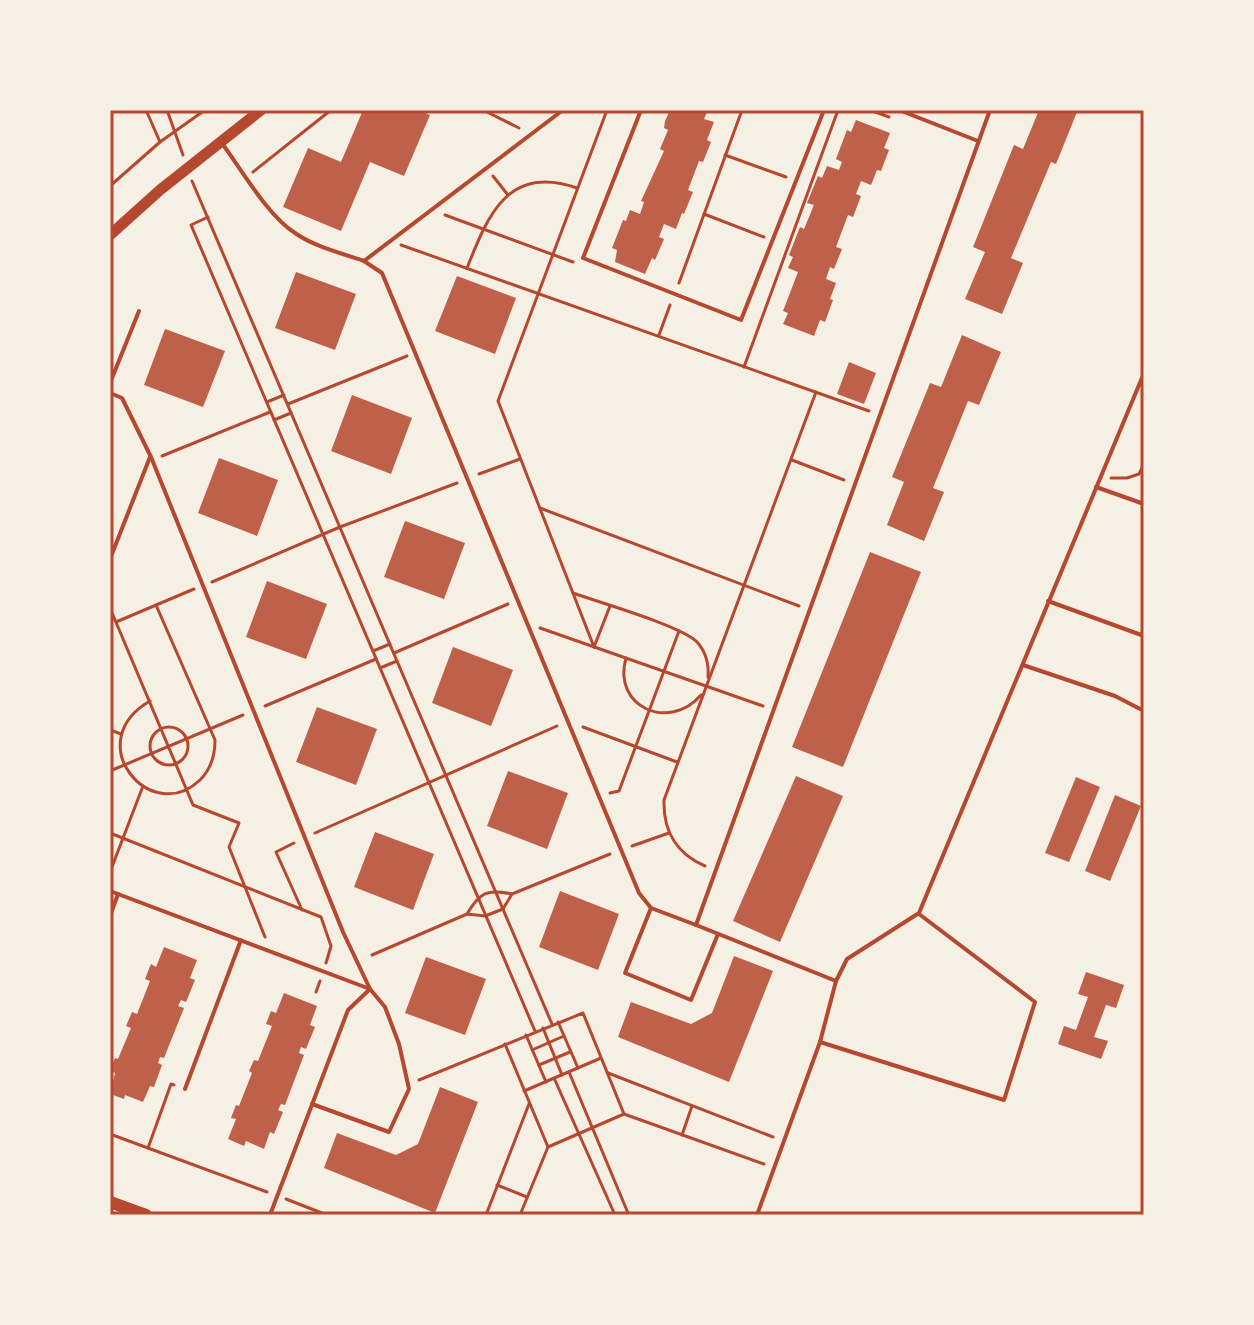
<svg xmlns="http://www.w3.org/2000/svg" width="1254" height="1325" viewBox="0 0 1254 1325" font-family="Lato,sans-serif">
<rect width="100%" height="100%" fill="#f6efe4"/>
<g fill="#bf614a">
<path d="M363 110H417L430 115 404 176 370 162 341 231 283 207 308 148 341 162Z"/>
<path d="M670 110H708L704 119 714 122 707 140 711 142 703 162 699 161 688 190 693 192 684 214 682 213 676 229 664 224 659 237 664 239 655 260 652 258 645 274 615 262 617 250 612 248 623 220 626 221 630 210 640 214 644 202 641 201 664 151 660 149 668 130 664 128 665 121Z"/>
<path d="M1039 110H1072L1077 112 1056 164 1051 162 1011 258 1023 263 1002 314 965 299 985 252 973 247 1014 145 1023 149Z"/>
<path d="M856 120 890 133 884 148 889 150 881 171 877 170 871 185 861 181 856 194 861 196 853 217 848 215 836 247 842 249 834 269 830 267 826 279 836 283 830 299 833 300 825 322 820 320 814 336 783 324 788 313 783 311 798 272 788 268 793 257 789 255 800 227 804 229 814 205 807 203 818 176 822 178 827 166 839 170 842 162 836 159 847 130 851 132Z"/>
<path d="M296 272 356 294 335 350 275 328Z"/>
<path d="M457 276 516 298 495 354 435 331Z"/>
<path d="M165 329 225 351 203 407 144 385Z"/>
<path d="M962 335 1001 352 979 405 968 401 933 488 944 492 924 541 887 525 904 482 892 477 930 383 941 387Z"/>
<path d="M849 362 876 373 864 404 837 394Z"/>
<path d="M352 395 412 418 391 474 331 451Z"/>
<path d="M219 458 278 480 257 536 198 513Z"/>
<path d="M405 521 465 543 444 599 384 577Z"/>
<path d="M870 552 921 572 843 767 792 747Z"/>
<path d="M267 581 327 604 306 659 246 637Z"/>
<path d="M453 647 513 670 491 726 432 703Z"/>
<path d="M317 707 377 729 356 785 296 762Z"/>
<path d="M508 771 568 793 547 849 487 826Z"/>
<path d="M796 776 843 796 780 942 733 921Z"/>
<path d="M1076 777 1100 787 1069 862 1045 853Z"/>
<path d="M1115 795 1141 806 1110 881 1085 871Z"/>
<path d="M375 832 434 854 413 910 354 887Z"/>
<path d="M560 891 619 914 598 970 539 947Z"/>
<path d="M164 947 197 960 190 978 195 980 186 1002 181 1000 178 1006 184 1008 164 1058 160 1057 158 1063 162 1065 154 1087 150 1086 143 1102 125 1095 124 1099 110 1094 115 1073 110 1070 115 1058 118 1059 131 1028 126 1026 132 1012 137 1014 150 981 145 979 151 964 156 967Z"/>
<path d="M734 956 773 971 729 1082 618 1037 631 1002 691 1024 712 1013Z"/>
<path d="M426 957 486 979 465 1035 405 1013Z"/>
<path d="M1086 972 1124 985 1116 1008 1106 1005 1094 1037 1108 1041 1101 1059 1058 1044 1064 1026 1076 1030 1088 997 1078 994Z"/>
<path d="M284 993 317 1006 310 1025 315 1027 306 1049 301 1047 299 1053 304 1055 285 1105 281 1104 278 1110 283 1112 274 1134 270 1132 264 1149 246 1141 244 1146 228 1139 236 1119 231 1118 236 1105 239 1106 252 1073 249 1071 254 1060 258 1061 272 1026 266 1024 271 1011 276 1013Z"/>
<path d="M440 1087 478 1102 435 1213 324 1168 337 1133 396 1155 418 1144Z"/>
</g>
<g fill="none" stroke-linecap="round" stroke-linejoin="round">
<g stroke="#b5482f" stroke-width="3">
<path d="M146 110 160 142"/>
<path d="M167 110 183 155"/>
<path d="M483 110 519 128"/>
<path d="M870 110 889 117"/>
<path d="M725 155 786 177"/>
<path d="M253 172 331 110"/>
<path d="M493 176 508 195"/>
<path d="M192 181 552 1024"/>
<path d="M110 186 160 142 205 110"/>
<path d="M704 214 764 237"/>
<path d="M445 215 573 262"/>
<path d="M208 217 191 225 535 1031"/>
<path d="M401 245 869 411"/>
<path d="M467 268C488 215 508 164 577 188"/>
<path d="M679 283 742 110"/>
<path d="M659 335 670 305"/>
<path d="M744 367 838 110"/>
<path d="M267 402 284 395"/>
<path d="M288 404 407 356"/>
<path d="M274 420 291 413"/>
<path d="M162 456 270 412"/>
<path d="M792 460 844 480"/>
<path d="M479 474 520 459"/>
<path d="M1111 478H1127L1139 474 1144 464"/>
<path d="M540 508 799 606"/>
<path d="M212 582 340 527 457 483"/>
<path d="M573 593C598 602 682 626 697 642 706 652 709 664 708 677"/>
<path d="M110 608 193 805 239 823 229 847 265 937"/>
<path d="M116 622 194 589"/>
<path d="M540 628 763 706"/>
<path d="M594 647 498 401 607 110"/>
<path d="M594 647 610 606"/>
<path d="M373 651 390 644"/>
<path d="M394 653 508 604"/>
<path d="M626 658C612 707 669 732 701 695"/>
<path d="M380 668 397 661"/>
<path d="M150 701C79 742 151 827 200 780 211 769 215 755 215 740L156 605"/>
<path d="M265 706 376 659"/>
<circle cx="169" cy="746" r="19"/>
<path d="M583 727 677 762"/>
<path d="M110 730 121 734"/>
<path d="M110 771 243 715"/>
<path d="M610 793 619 791 679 631"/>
<path d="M110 833 321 917 331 946 326 963"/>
<path d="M315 833 557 726"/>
<path d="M294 843 276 852 302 910"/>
<path d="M632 846 669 833"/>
<path d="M705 866C677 854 663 831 664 800L816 392"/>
<path d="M110 872 143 786"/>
<path d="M467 914C480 892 487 889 512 894"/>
<path d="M372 955 467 914 485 916 503 909 512 894 610 854"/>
<path d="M316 992 320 981"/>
<path d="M558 1022 578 1068"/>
<path d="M543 1028 562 1075"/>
<path d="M526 1035 546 1082"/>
<path d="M505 1044 548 1147 520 1215"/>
<path d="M532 1050 564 1036"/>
<path d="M539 1065 570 1052"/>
<path d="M569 1072 628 1213"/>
<path d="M608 1073 773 1137"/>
<path d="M554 1078 615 1215"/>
<path d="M419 1080 583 1013 624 1114"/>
<path d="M524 1091 601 1058"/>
<path d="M110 1134 267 1192"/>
<path d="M682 1135 692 1106"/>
<path d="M548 1147 624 1114 764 1164"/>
<path d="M148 1148 171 1084 174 1085"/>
<path d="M497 1185 527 1197"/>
<path d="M286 1199 327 1215"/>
<path d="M486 1215 529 1104"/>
<path d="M620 1215 628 1213 636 1215"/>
</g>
<g stroke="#b5482f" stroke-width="4">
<path d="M641 110 583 258 741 320 824 110"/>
<path d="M899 110 978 141"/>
<path d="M221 142C242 170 267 215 295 233 315 247 341 253 364 261L563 110"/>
<path d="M364 261 382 273 639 893 651 908 696 925"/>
<path d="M110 383 139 311"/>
<path d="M110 393 122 398 151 457 343 932 370 989 348 1010 270 1215"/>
<path d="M1096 487 1144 504"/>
<path d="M110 559 150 457"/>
<path d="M1048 601 1144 636"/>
<path d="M1023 665 1115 696 1144 711"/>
<path d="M110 891 370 989 385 1007 399 1044 409 1089 389 1132 312 1104"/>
<path d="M651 908 625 973 691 1000 718 934"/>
<path d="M110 916 118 894"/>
<path d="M836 981 696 925 990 110"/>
<path d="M820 1042 1004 1100 1035 1002 919 914"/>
<path d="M185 1089 241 940"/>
<path d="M757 1215 820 1042 836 981 847 959 919 913 1144 373"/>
</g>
<path stroke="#b5482f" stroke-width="11" d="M110 235 160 190 261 110"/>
<path stroke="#b5482f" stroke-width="12" d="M110 1202 146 1215"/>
</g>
<rect width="1254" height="1325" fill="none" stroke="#f6efe4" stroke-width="224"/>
<rect x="112" y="112" width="1030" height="1101" fill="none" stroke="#b5482f" stroke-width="3"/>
</svg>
